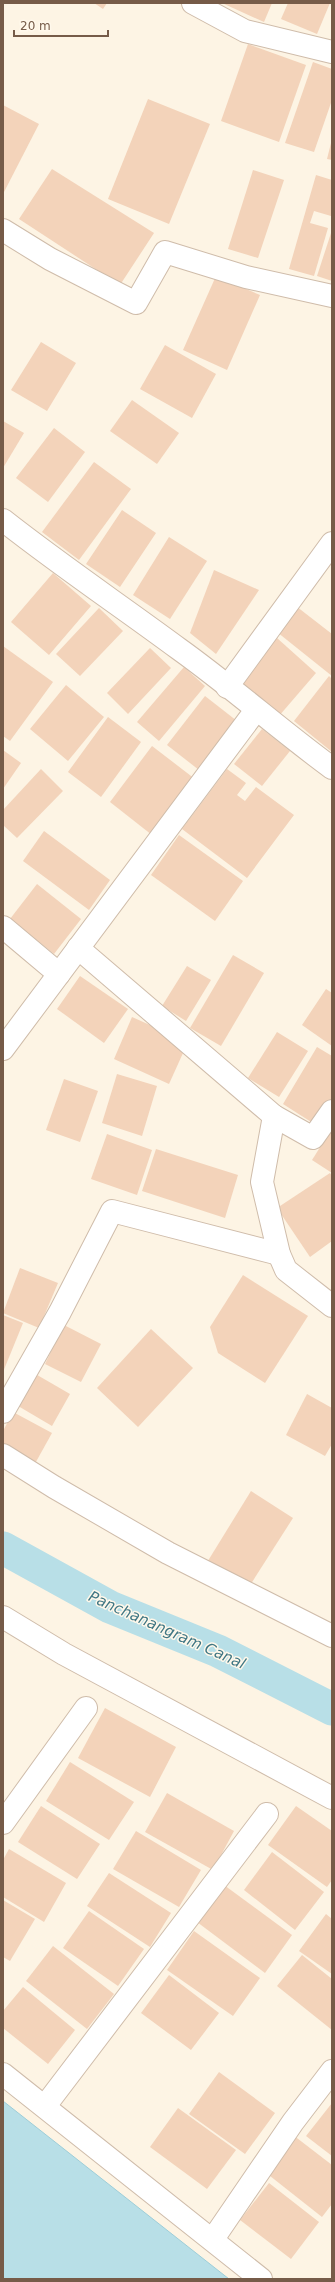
<svg xmlns="http://www.w3.org/2000/svg" width="335" height="2282" viewBox="0 0 335 2282" font-family="'DejaVu Sans',sans-serif">
<rect width="100%" height="100%" fill="#fdf4e4"/>
<path fill="#b8dfe7" stroke="#9dced9" d="M3 2101 229 2279H3Z"/>
<g fill="none" stroke-linecap="round" stroke-linejoin="round">
<path stroke="#b8dfe7" stroke-width="33" d="M3 1548 110 1607 218 1651 332 1709"/>
</g>
<g fill="#f3d3ba">
<path d="M94 3H107L103 9Z"/>
<path d="M222 3H272L264 22Z"/>
<path d="M288 3H330L317 34 281 19Z"/>
<path d="M248 44 306 65 279 142 221 121Z"/>
<path d="M313 62 332 69V100L314 152 285 143Z"/>
<path d="M148 99 210 124 169 224 108 199Z"/>
<path d="M3 105 39 124 3 194Z"/>
<path d="M332 139V160L327 159Z"/>
<path d="M52 169 154 233 120 285 19 219Z"/>
<path d="M253 170 284 180 258 258 228 249Z"/>
<path d="M316 175 332 180V213L331 216 314 211 310 223 328 228 314 276 289 269Z"/>
<path d="M332 230V281L317 276Z"/>
<path d="M216 276 260 295 227 370 183 350Z"/>
<path d="M41 342 76 363 47 411 11 390Z"/>
<path d="M165 345 216 374 192 418 140 389Z"/>
<path d="M132 400 179 433 157 464 110 431Z"/>
<path d="M3 421 24 433 3 468Z"/>
<path d="M54 428 85 452 48 502 16 478Z"/>
<path d="M94 462 131 489 79 560 42 532Z"/>
<path d="M122 510 156 533 120 587 86 564Z"/>
<path d="M169 537 207 561 170 619 133 595Z"/>
<path d="M214 570 259 590 216 654 190 633Z"/>
<path d="M53 573 91 606 49 655 11 622Z"/>
<path d="M292 603 332 634V676L272 628Z"/>
<path d="M99 608 123 631 80 676 56 654Z"/>
<path d="M277 638 316 673 279 716 240 681Z"/>
<path d="M3 646 53 682 10 741 3 736Z"/>
<path d="M150 648 171 668 128 714 107 693Z"/>
<path d="M184 667 205 686 159 741 137 722Z"/>
<path d="M329 676 332 679V752L294 721Z"/>
<path d="M66 685 104 717 68 761 30 729Z"/>
<path d="M205 696 237 721 199 770 167 745Z"/>
<path d="M108 717 141 742 101 797 68 772Z"/>
<path d="M262 729 290 751 262 786 234 764Z"/>
<path d="M152 746 195 779 152 835 110 802Z"/>
<path d="M3 750 21 763 3 789Z"/>
<path d="M41 769 63 791 17 838 3 825V810Z"/>
<path d="M227 769 246 783 237 795 245 801 256 787 294 815 247 878 182 829Z"/>
<path d="M44 831 110 880 89 910 23 861Z"/>
<path d="M179 835 243 881 215 921 151 875Z"/>
<path d="M37 884 81 919 54 954 10 919Z"/>
<path d="M233 955 264 973 221 1046 190 1028Z"/>
<path d="M187 966 211 980 186 1021 162 1006Z"/>
<path d="M80 976 128 1009 104 1043 57 1009Z"/>
<path d="M326 989 332 993V1046L302 1025Z"/>
<path d="M132 1017 188 1042 169 1084 114 1059Z"/>
<path d="M277 1032 308 1051 279 1097 248 1078Z"/>
<path d="M317 1047 332 1056V1106L319 1127 283 1104Z"/>
<path d="M117 1074 157 1086 142 1136 102 1123Z"/>
<path d="M64 1079 98 1091 80 1142 46 1130Z"/>
<path d="M331 1130 332 1131V1173L312 1160Z"/>
<path d="M107 1134 152 1150 137 1195 91 1179Z"/>
<path d="M156 1149 238 1175 225 1218 142 1191Z"/>
<path d="M330 1173 332 1176V1241L310 1257 277 1208Z"/>
<path d="M20 1268 58 1283 39 1328 3 1313Z"/>
<path d="M243 1275 308 1316 265 1383 218 1353 210 1327Z"/>
<path d="M3 1315 23 1323 3 1372Z"/>
<path d="M64 1325 101 1344 81 1382 45 1364Z"/>
<path d="M151 1329 193 1368 138 1427 97 1388Z"/>
<path d="M32 1372 70 1394 52 1426 13 1403Z"/>
<path d="M307 1394 332 1408V1444L325 1456 286 1435Z"/>
<path d="M13 1412 52 1433 32 1469 3 1454V1431Z"/>
<path d="M251 1491 293 1518 247 1590 206 1564Z"/>
<path d="M105 1708 176 1747 150 1797 78 1758Z"/>
<path d="M70 1762 134 1802 109 1840 46 1801Z"/>
<path d="M167 1793 234 1831 213 1870 145 1832Z"/>
<path d="M41 1806 100 1844 77 1879 18 1842Z"/>
<path d="M296 1806 332 1831V1880L327 1887 268 1845Z"/>
<path d="M136 1831 201 1870 179 1907 113 1869Z"/>
<path d="M9 1849 66 1883 44 1922 3 1897V1860Z"/>
<path d="M272 1852 324 1892 295 1930 244 1890Z"/>
<path d="M109 1873 171 1913 150 1947 87 1906Z"/>
<path d="M224 1885 292 1935 265 1973 197 1922Z"/>
<path d="M3 1900 35 1919 10 1961 3 1957Z"/>
<path d="M89 1911 144 1949 118 1986 63 1948Z"/>
<path d="M326 1914 332 1919V1974L299 1951Z"/>
<path d="M194 1931 260 1978 233 2016 167 1970Z"/>
<path d="M53 1946 114 1994 87 2029 26 1981Z"/>
<path d="M302 1955 332 1979V2030L277 1986Z"/>
<path d="M169 1975 219 2013 191 2050 141 2013Z"/>
<path d="M23 1987 75 2030 48 2064 3 2028V2011Z"/>
<path d="M219 2072 275 2113 245 2154 189 2114Z"/>
<path d="M332 2103V2156L306 2136Z"/>
<path d="M178 2108 236 2150 207 2189 150 2147Z"/>
<path d="M293 2135 332 2165V2204L322 2217 265 2172Z"/>
<path d="M269 2183 319 2222 291 2259 240 2220Z"/>
</g>
<g fill="none" stroke-linecap="round" stroke-linejoin="round">
<g stroke="#cfbcaa" stroke-width="24">
<g id="minor">
<path d="M193 3 245 31 332 52"/>
<path d="M3 230 50 259 136 303 165 252 246 277 332 296"/>
<path d="M3 520C60 565 121 606 179 649 232 687 280 730 332 768"/>
<path d="M227 687 332 543"/>
<path d="M3 927 59 974"/>
<path d="M78 948 274 1116 313 1138 332 1111"/>
<path d="M3 1049 256 710"/>
<path d="M274 1116 262 1182 279 1254 286 1270 332 1306"/>
<path d="M3 1412 60 1312 112 1211 279 1254"/>
<path d="M3 1455 54 1487 168 1553 332 1636"/>
<path d="M3 1617 64 1654 332 1798"/>
<path d="M3 1823 86 1708"/>
<path d="M3 2074 261 2279"/>
<path d="M45 2106 267 1814"/>
<path d="M213 2239 293 2122 332 2071"/>
</g>
</g>
<use href="#minor" stroke="#fff" stroke-width="22"/>
</g>
<g text-anchor="middle" dominant-baseline="central" stroke-width="3" stroke-linejoin="round" paint-order="stroke">
<g font-size="15" font-style="italic" fill="#3f7683" stroke="#fff8eb">
<text transform="translate(167 1630) rotate(24)">Panchanangram Canal</text>
</g>
</g>
<rect width="335" height="2282" fill="none" stroke="#765b48" stroke-width="8"/>
<path d="M14 30v6h94v-6" fill="none" stroke="#765b48" stroke-width="2"/>
<text x="20" y="30" font-size="12" fill="#765b48" stroke="#fff8eb" stroke-width="3" paint-order="stroke">20 m</text>
</svg>
